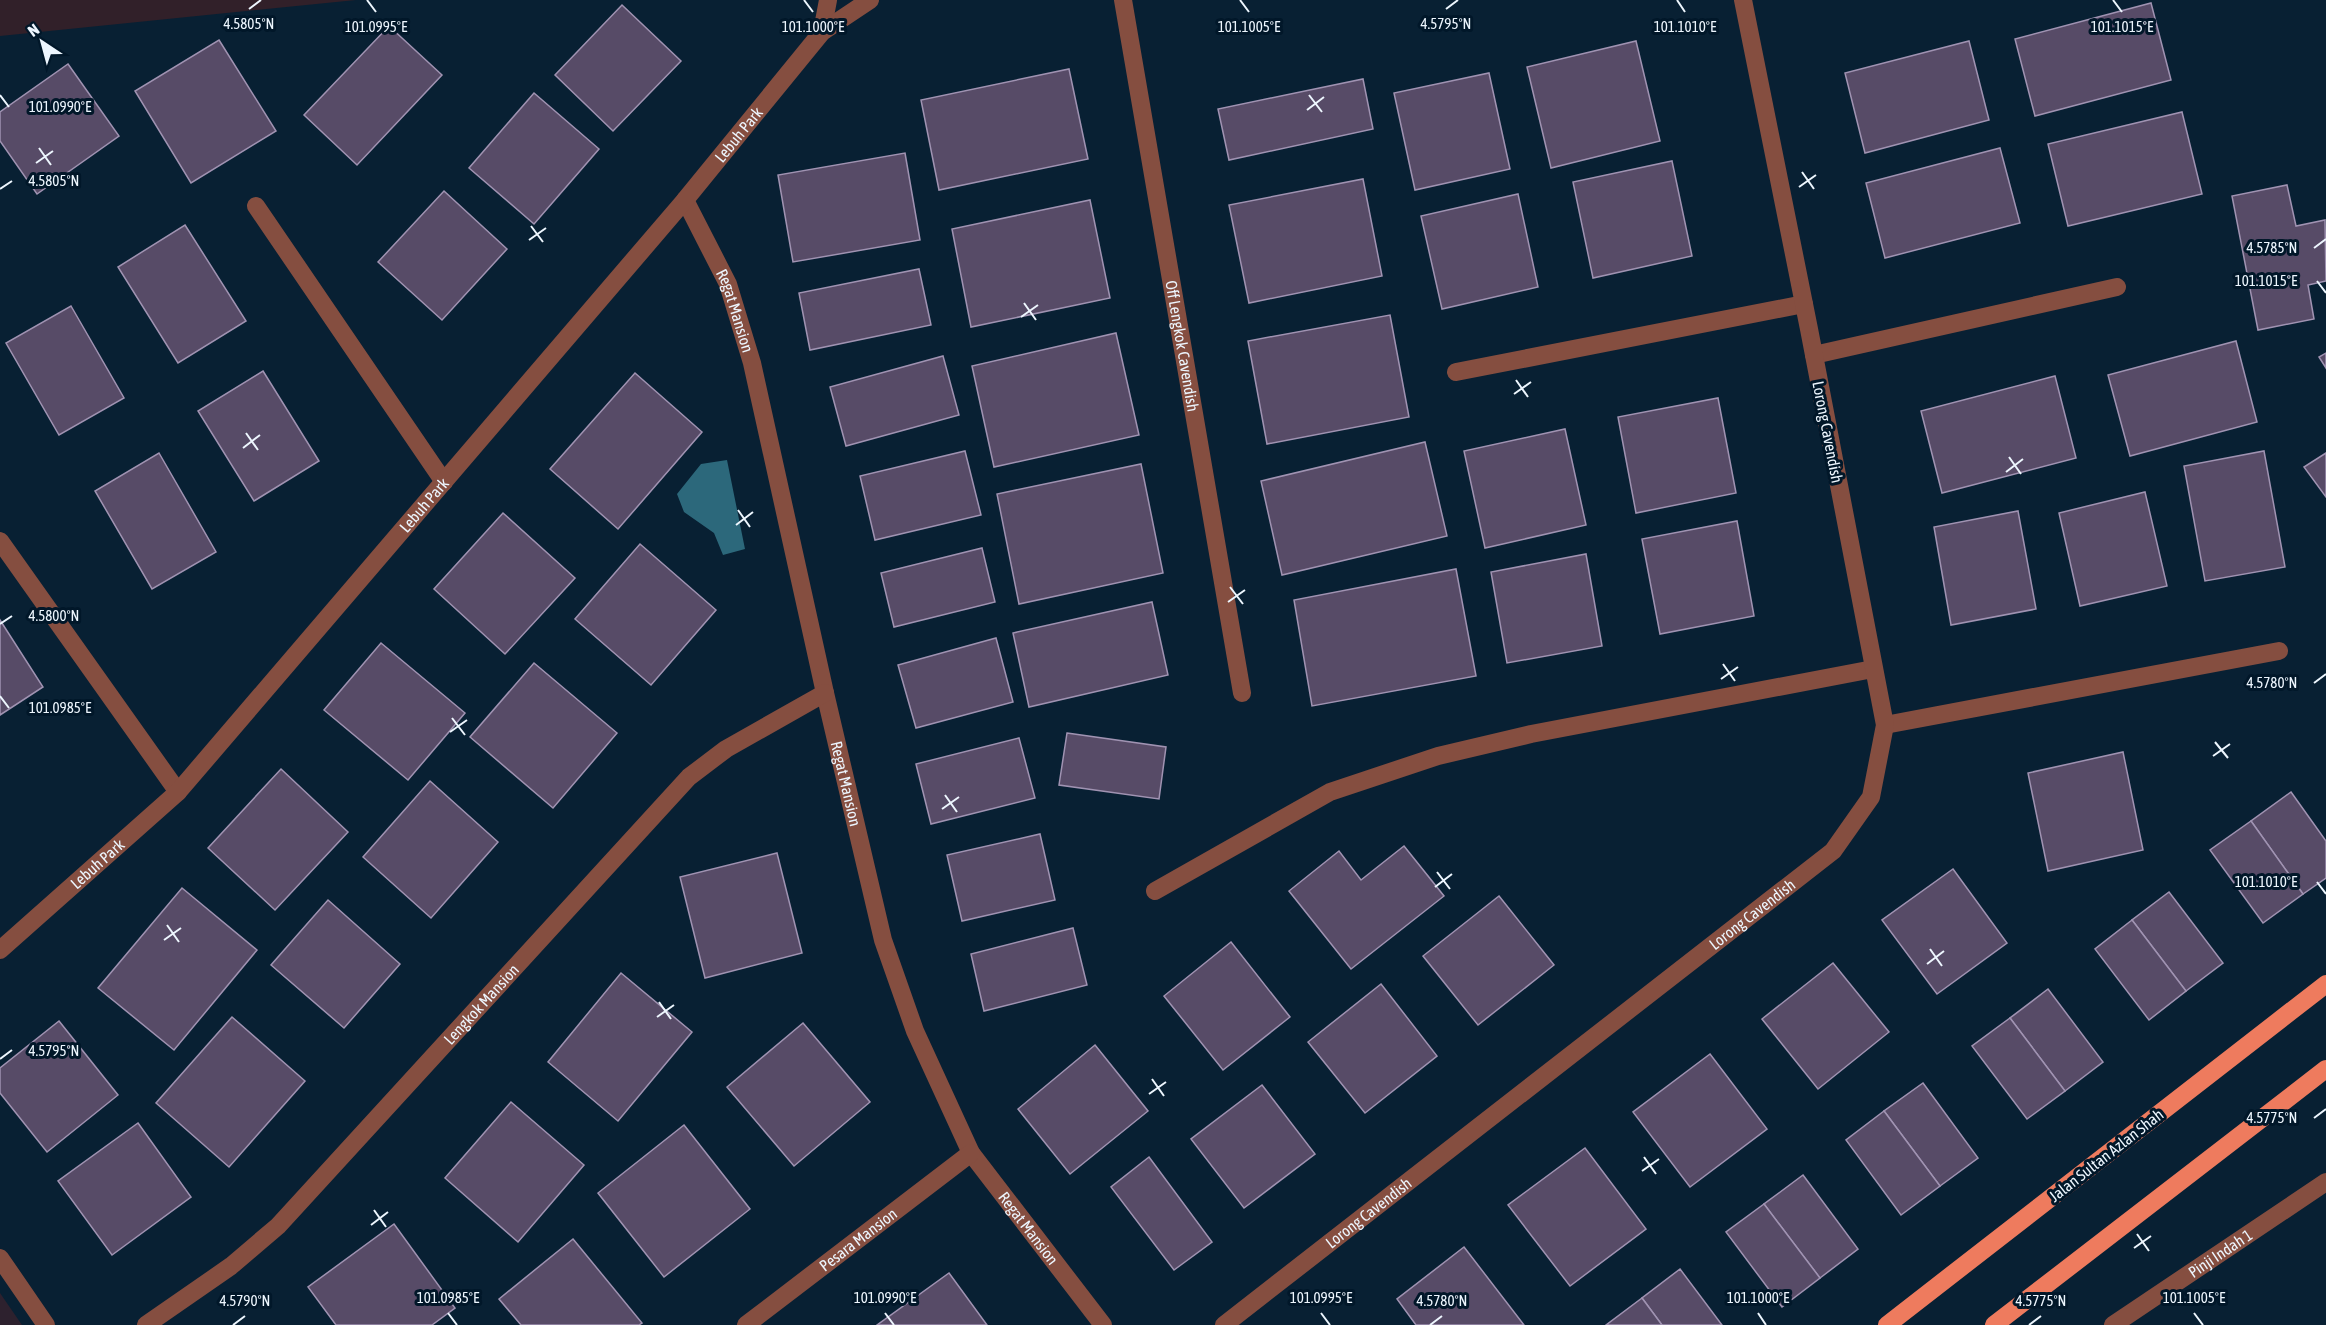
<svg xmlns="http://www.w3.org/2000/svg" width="2326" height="1325" viewBox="0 0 2326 1325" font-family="'Asap Condensed',sans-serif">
<rect width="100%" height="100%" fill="#082033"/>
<path fill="#2d212e" d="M0 1293 22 1325H0Z"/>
<path fill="#312029" d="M0 0H356L0 36Z"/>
<path fill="#2c687b" d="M727 460 745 549 723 555 714 533 684 512 677 494 701 464Z"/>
<g fill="#574b67" stroke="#a093b2" stroke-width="1.5">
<path d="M2151 3 2171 80 2035 116 2015 39Z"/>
<path d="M622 5 681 61 613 131 555 75Z"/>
<path d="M389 26 442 75 357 165 304 115Z"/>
<path d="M219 40 276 131 191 183 135 91Z"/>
<path d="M1636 41 1660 141 1551 168 1527 67Z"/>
<path d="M1969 41 1989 120 1865 153 1845 73Z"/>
<path d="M68 64 119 136 37 194 0 141V112Z"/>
<path d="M1069 69 1088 159 939 190 921 100Z"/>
<path d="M1489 73 1510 169 1415 190 1394 93Z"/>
<path d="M1363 79 1373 129 1229 160 1218 109Z"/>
<path d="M534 93 599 149 534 224 469 168Z"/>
<path d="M2182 112 2202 194 2068 226 2048 144Z"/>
<path d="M2000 148 2020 223 1885 258 1866 183Z"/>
<path d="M905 153 920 240 793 262 778 175Z"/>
<path d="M1672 161 1692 256 1593 278 1573 182Z"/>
<path d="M1363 179 1382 276 1249 303 1229 205Z"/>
<path d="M2287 185 2296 226 2325 220 2326 281 2308 285 2314 319 2258 330 2232 196Z"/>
<path d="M444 191 507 249 442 320 378 262Z"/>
<path d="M1518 194 1538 287 1442 309 1421 216Z"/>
<path d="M1090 200 1110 298 971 327 952 229Z"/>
<path d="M185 225 246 321 178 363 118 267Z"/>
<path d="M919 269 931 325 810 350 799 293Z"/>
<path d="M71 306 124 398 59 435 6 343Z"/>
<path d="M1390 315 1409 417 1267 444 1248 341Z"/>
<path d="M1116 333 1139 435 994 467 972 366Z"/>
<path d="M2236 341 2257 422 2130 456 2108 375Z"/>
<path d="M2326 353V368L2319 357Z"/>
<path d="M943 356 959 415 846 446 830 387Z"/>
<path d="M263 371 319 461 254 501 198 411Z"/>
<path d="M635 373 702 432 618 529 550 469Z"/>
<path d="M2055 376 2076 458 1942 493 1921 411Z"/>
<path d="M1718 398 1736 493 1636 513 1618 417Z"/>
<path d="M1565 429 1586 525 1485 548 1464 451Z"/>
<path d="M1425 442 1447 536 1282 575 1261 481Z"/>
<path d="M965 451 981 515 875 540 860 476Z"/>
<path d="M2264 451 2285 567 2205 581 2184 466Z"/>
<path d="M159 453 216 552 152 589 95 491Z"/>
<path d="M2326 453V497L2304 467Z"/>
<path d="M1141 464 1163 573 1019 604 997 494Z"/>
<path d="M2145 492 2167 586 2080 606 2059 513Z"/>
<path d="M2018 511 2036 609 1951 625 1934 527Z"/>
<path d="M503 513 575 578 505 654 434 589Z"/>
<path d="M1737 521 1754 616 1660 634 1642 539Z"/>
<path d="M640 544 716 610 651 685 575 619Z"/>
<path d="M982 548 995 602 894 627 881 573Z"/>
<path d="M1586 554 1602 646 1507 663 1491 572Z"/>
<path d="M1456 569 1476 676 1312 706 1294 600Z"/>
<path d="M1152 602 1168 675 1029 707 1013 633Z"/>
<path d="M0 620 43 687 0 715Z"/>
<path d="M996 638 1013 702 916 728 898 665Z"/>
<path d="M381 643 465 713 408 780 324 710Z"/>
<path d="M534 663 617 733 553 808 470 737Z"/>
<path d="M1067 733 1166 747 1159 799 1059 785Z"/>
<path d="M1019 738 1035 798 931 824 916 764Z"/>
<path d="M2123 752 2143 850 2048 871 2028 773Z"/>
<path d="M281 769 348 832 275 910 208 848Z"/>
<path d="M430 781 498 842 431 918 363 857Z"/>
<path d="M2291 792 2326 841V878L2303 894 2251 821Z"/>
<path d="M2251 821 2303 894 2263 923 2210 850Z"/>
<path d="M1040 834 1055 900 962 921 947 855Z"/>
<path d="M1404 846 1444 896 1351 969 1289 891 1339 851 1361 880Z"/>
<path d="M777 853 802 953 705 978 680 877Z"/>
<path d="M1953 869 2007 943 1937 994 1882 920Z"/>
<path d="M182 888 257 950 174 1050 98 988Z"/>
<path d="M2169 892 2223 963 2186 991 2132 920Z"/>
<path d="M1499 896 1554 965 1478 1025 1423 956Z"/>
<path d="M328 900 400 964 344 1028 271 965Z"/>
<path d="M2132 920 2186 991 2149 1020 2095 949Z"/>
<path d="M1073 928 1087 985 984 1011 971 954Z"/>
<path d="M1231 942 1290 1017 1223 1070 1164 996Z"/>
<path d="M1833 963 1889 1032 1818 1089 1762 1019Z"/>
<path d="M621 973 692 1032 618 1121 548 1062Z"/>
<path d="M1381 984 1437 1056 1365 1113 1308 1042Z"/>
<path d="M2048 989 2103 1062 2065 1091 2010 1018Z"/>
<path d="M232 1017 305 1081 229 1167 156 1103Z"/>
<path d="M2010 1018 2065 1091 2027 1119 1972 1046Z"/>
<path d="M59 1021 118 1095 47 1152 0 1093V1068Z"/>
<path d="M803 1023 870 1102 794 1166 727 1087Z"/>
<path d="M1095 1045 1148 1111 1070 1174 1018 1109Z"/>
<path d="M1710 1054 1767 1129 1690 1187 1633 1112Z"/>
<path d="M1923 1083 1978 1158 1940 1186 1884 1111Z"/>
<path d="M1262 1085 1315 1154 1244 1208 1191 1139Z"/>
<path d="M511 1102 584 1165 518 1242 445 1178Z"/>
<path d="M1884 1111 1940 1186 1901 1215 1846 1140Z"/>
<path d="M138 1123 191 1197 112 1255 58 1181Z"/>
<path d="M684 1125 750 1209 664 1277 598 1193Z"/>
<path d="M1585 1148 1646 1229 1570 1286 1508 1205Z"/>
<path d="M1149 1157 1212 1242 1174 1270 1111 1187Z"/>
<path d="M1803 1175 1858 1249 1820 1278 1764 1204Z"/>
<path d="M1764 1204 1820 1278 1782 1307 1726 1232Z"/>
<path d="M394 1224 455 1308 432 1325H336L308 1287Z"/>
<path d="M573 1239 642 1323 639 1325H521L499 1299Z"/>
<path d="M1464 1247 1524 1325H1416L1397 1299Z"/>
<path d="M1680 1269 1722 1325H1662L1642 1298Z"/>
<path d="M949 1273 987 1325H877Z"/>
<path d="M1642 1298 1662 1325H1606Z"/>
</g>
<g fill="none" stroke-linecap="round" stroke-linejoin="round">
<path stroke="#854e40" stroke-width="18" d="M822 32 828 0"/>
<g stroke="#854e40" stroke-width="18">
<path id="s1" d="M1123 0 1242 693"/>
<path id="s2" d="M685 200 728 284 752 363 825 693 883 940 915 1031 971 1153 1103 1325"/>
<path d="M256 206 444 482"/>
<path d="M1814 355 2117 287"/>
<path d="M1456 372 1804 304"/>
<path d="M0 541 178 792"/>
<path d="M1885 725 2279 651"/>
<path d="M1155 891 1330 792 1438 756 1531 734 1873 669"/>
<path id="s3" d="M0 950 178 792 685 200 822 32 870 0"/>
<path d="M0 1258 46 1325"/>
<path id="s4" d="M146 1325 231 1266 278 1226 689 777 726 749 825 693"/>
<path id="s5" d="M746 1325 971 1153"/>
<path id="s6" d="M1224 1325 1833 851 1871 797 1885 725 1809 329 1743 0"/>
<path id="s7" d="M2113 1325 2326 1182"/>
</g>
<g stroke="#ee7b5e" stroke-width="18">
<path d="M1887 1325 2326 984"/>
<path d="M1994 1325 2326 1069"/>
</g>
</g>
<path fill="none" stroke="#edf6fe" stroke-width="2" d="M367 0 376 12M804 0 813 12M1240 0 1249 12M1677 0 1685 12M2113 0 2122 12M249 9 261 0M1446 9 1458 0M0 95 9 107M1309 95 1322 112M1307 110 1324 97M39 148 51 165M36 163 53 151M1802 172 1814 189M1799 187 1816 175M0 189 12 181M531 226 543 242M529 240 546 228M2314 248 2326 239M2317 281 2326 293M1024 303 1036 320M1021 317 1038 305M1516 380 1528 397M1514 394 1531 382M246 433 258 450M243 448 260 435M2009 457 2021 474M2006 472 2023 459M738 510 750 527M736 525 753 512M1230 587 1243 604M1228 602 1245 590M0 624 12 616M1723 664 1735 681M1721 679 1738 667M2314 683 2326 674M0 696 9 708M452 718 465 735M450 732 467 720M2215 742 2228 758M2213 756 2230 744M945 795 957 812M942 809 959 797M1437 872 1450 889M2317 882 2326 894M1435 887 1452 874M167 925 179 942M164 940 181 928M1930 949 1942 966M1927 964 1944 951M659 1002 671 1019M657 1017 674 1005M0 1059 12 1050M1152 1079 1164 1096M1149 1094 1166 1082M2314 1118 2326 1109M1644 1157 1656 1174M1642 1171 1659 1159M374 1210 386 1227M371 1225 388 1212M2137 1234 2149 1251M2134 1248 2151 1236M448 1313 457 1325M885 1313 894 1325M1321 1313 1330 1325M1758 1313 1766 1325M2194 1313 2203 1325M233 1325 245 1316M1430 1325 1442 1316M2029 1325 2041 1316"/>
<g text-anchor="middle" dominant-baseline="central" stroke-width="6" stroke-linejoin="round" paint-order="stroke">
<g font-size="16" fill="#edf6fe" stroke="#011729">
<text stroke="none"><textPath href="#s3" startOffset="1102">Lebuh Park</textPath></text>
<text stroke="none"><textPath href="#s2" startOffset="122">Regat Mansion</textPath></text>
<text stroke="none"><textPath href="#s1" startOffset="351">Off Lengkok Cavendish</textPath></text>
<text transform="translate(1828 432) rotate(79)">Lorong Cavendish</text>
<text stroke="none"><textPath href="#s3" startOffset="616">Lebuh Park</textPath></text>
<text stroke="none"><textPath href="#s2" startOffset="608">Regat Mansion</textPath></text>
<text stroke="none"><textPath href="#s3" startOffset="130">Lebuh Park</textPath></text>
<text stroke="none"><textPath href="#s6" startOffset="669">Lorong Cavendish</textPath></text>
<text stroke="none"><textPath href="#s4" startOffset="466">Lengkok Mansion</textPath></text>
<text transform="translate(2106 1155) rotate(-38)">Jalan Sultan Azlan Shah</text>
<text stroke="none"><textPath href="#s6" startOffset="183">Lorong Cavendish</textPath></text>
<text stroke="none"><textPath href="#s2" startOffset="1094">Regat Mansion</textPath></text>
<text stroke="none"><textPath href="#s5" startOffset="141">Pesara Mansion</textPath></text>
<text stroke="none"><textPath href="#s7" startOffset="129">Pinji Indah 1</textPath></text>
</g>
</g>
<g font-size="15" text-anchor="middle" fill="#edf6fe" stroke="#011729" stroke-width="6" stroke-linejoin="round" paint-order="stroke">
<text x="249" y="29">4.5805°N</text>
<text x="1446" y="29">4.5795°N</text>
<text x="376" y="32">101.0995°E</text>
<text x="813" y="32">101.1000°E</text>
<text x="1249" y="32">101.1005°E</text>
<text x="1685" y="32">101.1010°E</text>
<text x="2122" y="32">101.1015°E</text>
<text x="60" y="112">101.0990°E</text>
<text x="54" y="186">4.5805°N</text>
<text x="2272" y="253">4.5785°N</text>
<text x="2266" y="286">101.1015°E</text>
<text x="54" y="621">4.5800°N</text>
<text x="2272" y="688">4.5780°N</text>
<text x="60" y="713">101.0985°E</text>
<text x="2266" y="887">101.1010°E</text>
<text x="54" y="1056">4.5795°N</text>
<text x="2272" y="1123">4.5775°N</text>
<text x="448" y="1303">101.0985°E</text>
<text x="885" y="1303">101.0990°E</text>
<text x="1321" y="1303">101.0995°E</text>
<text x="1758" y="1303">101.1000°E</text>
<text x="2194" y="1303">101.1005°E</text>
<text x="245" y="1306">4.5790°N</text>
<text x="1442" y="1306">4.5780°N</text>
<text x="2041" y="1306">4.5775°N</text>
</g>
<g transform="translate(42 42) rotate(324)" stroke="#011729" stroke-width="4.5" paint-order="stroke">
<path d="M0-4.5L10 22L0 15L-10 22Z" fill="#edf6fe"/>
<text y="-9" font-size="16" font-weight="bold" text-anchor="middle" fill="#edf6fe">N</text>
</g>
</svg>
